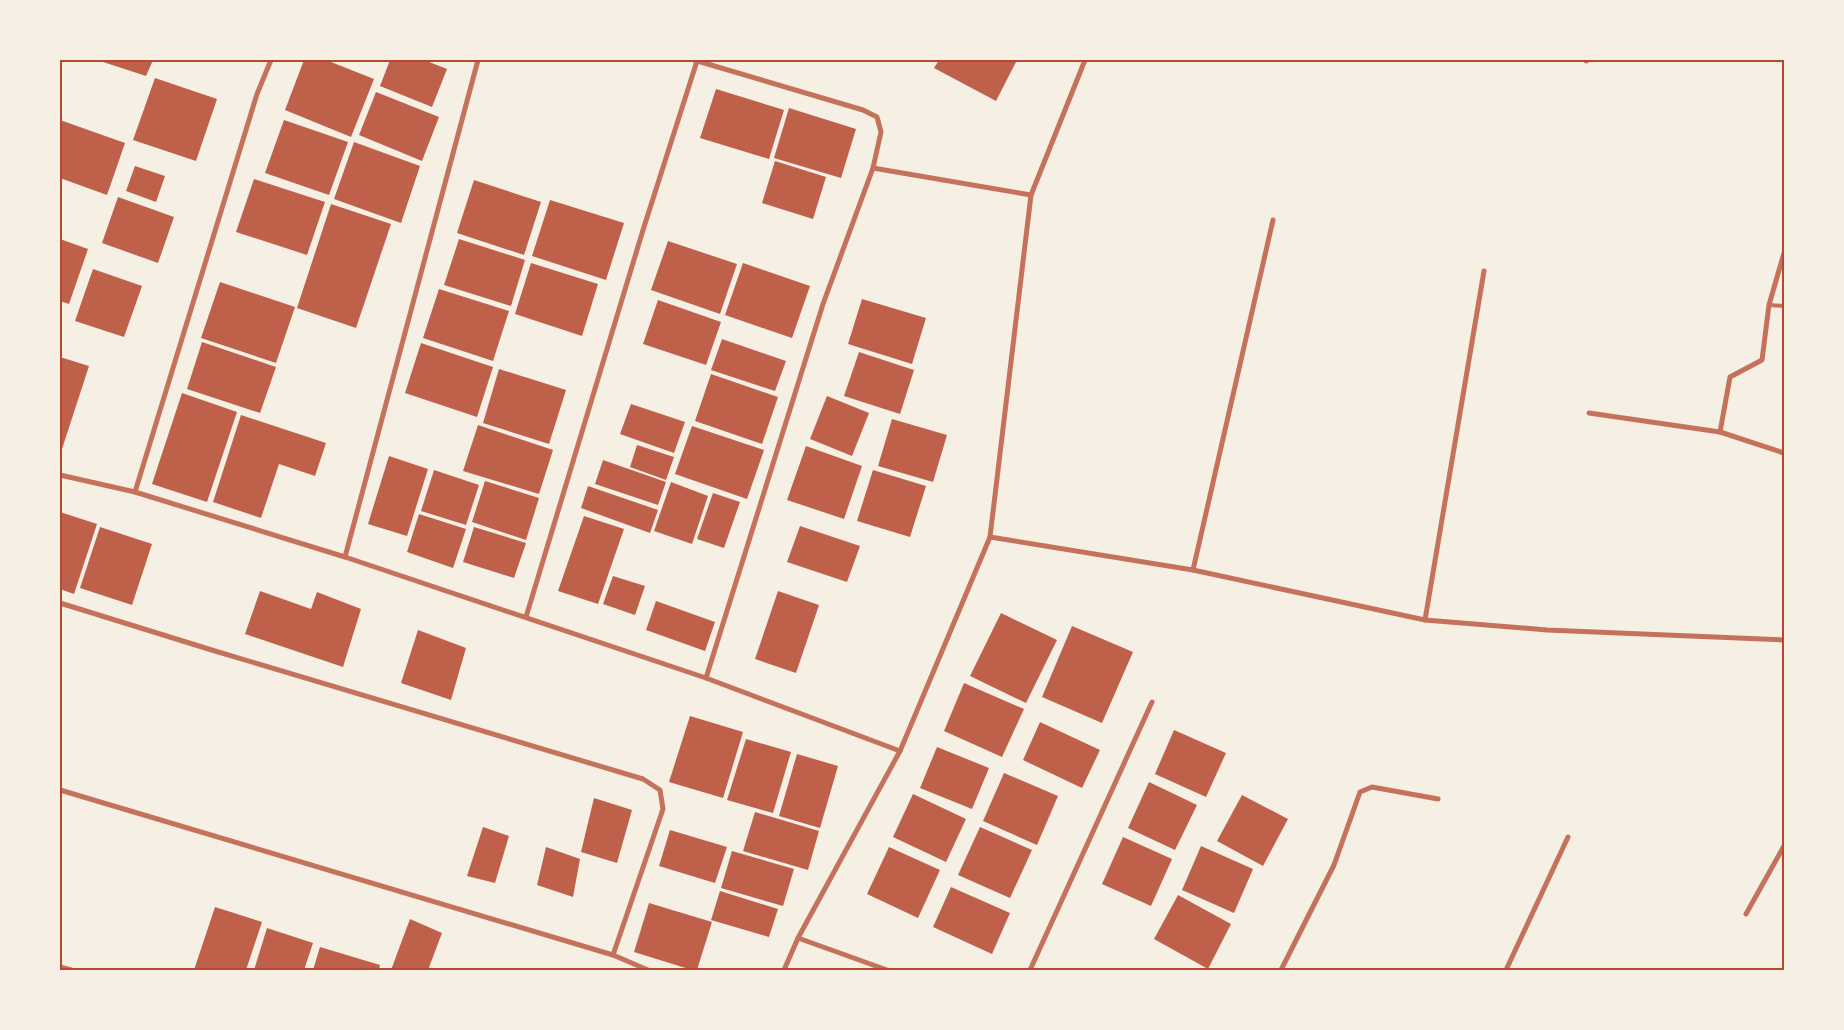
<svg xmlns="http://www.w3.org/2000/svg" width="1844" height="1030" viewBox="0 0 1844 1030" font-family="'Roboto Condensed',sans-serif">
<rect width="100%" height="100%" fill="#f6efe4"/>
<g fill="#bf614a">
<path d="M97 60H153L146 76Z"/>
<path d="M304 60H326L374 79 351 137 285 110Z"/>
<path d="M390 60H424L447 69 432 107 380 86Z"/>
<path d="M939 60H1017L996 101 934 68Z"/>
<path d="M155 78 217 99 196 161 133 140Z"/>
<path d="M716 89 784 110 769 159 700 138Z"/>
<path d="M376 92 439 117 422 161 359 135Z"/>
<path d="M789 108 856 129 841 178 774 158Z"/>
<path d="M60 120 125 143 107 195 60 178Z"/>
<path d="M284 120 348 142 329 195 265 173Z"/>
<path d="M354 142 420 166 401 223 334 199Z"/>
<path d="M775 161 826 177 813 219 762 203Z"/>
<path d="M135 166 165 176 156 202 126 191Z"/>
<path d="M254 179 325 202 307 255 236 232Z"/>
<path d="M474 180 541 202 524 255 457 233Z"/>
<path d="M118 197 174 217 158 263 102 243Z"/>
<path d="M550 200 624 223 606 280 532 256Z"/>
<path d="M331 204 391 224 356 328 297 308Z"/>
<path d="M60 239 88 249 69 304 60 301Z"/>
<path d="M459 239 525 260 511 306 444 285Z"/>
<path d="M668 241 737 264 720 314 651 290Z"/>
<path d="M531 263 598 284 582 336 515 314Z"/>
<path d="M743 263 810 286 792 338 725 315Z"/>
<path d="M93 269 142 286 124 337 75 321Z"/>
<path d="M220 282 295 307 276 363 201 338Z"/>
<path d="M439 289 509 311 493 361 423 338Z"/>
<path d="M862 299 926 318 912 364 848 344Z"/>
<path d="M658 300 721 322 706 365 643 344Z"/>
<path d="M722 339 786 361 775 391 711 370Z"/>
<path d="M202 342 276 367 260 413 187 389Z"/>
<path d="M421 343 493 367 477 417 405 393Z"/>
<path d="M859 352 914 370 900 414 844 396Z"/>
<path d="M60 357 89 366 62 449 60 448Z"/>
<path d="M499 369 566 390 549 444 483 423Z"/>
<path d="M711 374 778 397 762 444 695 421Z"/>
<path d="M182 393 237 412 207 502 152 484Z"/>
<path d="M827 396 869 413 852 456 810 439Z"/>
<path d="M631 404 685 422 674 453 620 434Z"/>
<path d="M241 415 326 443 315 476 279 464 261 518 213 502Z"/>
<path d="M892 419 947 435 933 482 878 466Z"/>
<path d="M478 425 553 450 539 494 463 471Z"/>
<path d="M692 426 764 450 747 499 675 474Z"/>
<path d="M637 445 674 457 666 480 630 467Z"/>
<path d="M806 446 862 466 844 519 787 500Z"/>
<path d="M389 456 428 469 407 536 368 524Z"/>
<path d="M603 460 666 482 658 505 595 484Z"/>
<path d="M434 470 479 485 466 525 421 511Z"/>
<path d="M873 470 926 486 910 537 857 521Z"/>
<path d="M485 481 539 498 526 540 472 522Z"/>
<path d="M671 482 708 496 692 544 654 531Z"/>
<path d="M588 486 658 510 650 533 581 508Z"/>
<path d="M713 493 740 502 724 548 697 539Z"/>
<path d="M60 512 97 524 74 594 60 589Z"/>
<path d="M419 514 466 529 453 568 407 552Z"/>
<path d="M584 516 624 529 598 604 558 591Z"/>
<path d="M800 526 860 546 847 582 787 562Z"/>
<path d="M100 527 152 544 132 605 80 588Z"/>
<path d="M474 527 526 543 514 578 463 562Z"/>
<path d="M613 576 645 586 635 615 603 604Z"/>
<path d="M260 591 311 609 317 592 361 609 343 667 245 634Z"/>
<path d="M778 591 819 605 796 673 755 659Z"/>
<path d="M656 601 715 622 705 651 646 630Z"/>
<path d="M1001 613 1057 640 1026 703 970 676Z"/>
<path d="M1072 626 1133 652 1102 723 1042 697Z"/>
<path d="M418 630 466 648 451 700 401 683Z"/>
<path d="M964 683 1024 709 1002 757 944 731Z"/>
<path d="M690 716 743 732 723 798 669 782Z"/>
<path d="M1040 722 1100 750 1082 788 1023 760Z"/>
<path d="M1174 730 1226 753 1206 797 1155 774Z"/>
<path d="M746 739 791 752 773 813 727 800Z"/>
<path d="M937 747 989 768 972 809 920 788Z"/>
<path d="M797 754 838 766 820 828 779 816Z"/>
<path d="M1004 773 1058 796 1037 845 983 821Z"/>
<path d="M1149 782 1197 805 1175 850 1128 828Z"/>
<path d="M913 794 966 819 946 862 893 837Z"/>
<path d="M1242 795 1288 819 1263 866 1217 841Z"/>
<path d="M594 798 632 810 617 863 581 852Z"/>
<path d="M755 812 819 831 808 870 743 851Z"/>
<path d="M483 827 509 836 495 883 467 876Z"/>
<path d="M980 827 1032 850 1010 898 958 875Z"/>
<path d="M670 830 727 847 715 883 659 866Z"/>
<path d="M1123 837 1172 859 1151 906 1102 884Z"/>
<path d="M1201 846 1253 869 1234 913 1182 890Z"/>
<path d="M546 847 580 859 573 897 537 885Z"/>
<path d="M889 847 940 870 918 918 867 894Z"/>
<path d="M732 851 794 869 783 906 721 888Z"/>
<path d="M951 887 1010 913 992 954 933 927Z"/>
<path d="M720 891 778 909 769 937 711 920Z"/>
<path d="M1178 895 1231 924 1208 969 1154 939Z"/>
<path d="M649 903 712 922 697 970H692L634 952Z"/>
<path d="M215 907 262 922 246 970H194Z"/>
<path d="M410 919 442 933 428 970H391Z"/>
<path d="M267 928 313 943 304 970H254Z"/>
<path d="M320 947 380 965 379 970H313Z"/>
</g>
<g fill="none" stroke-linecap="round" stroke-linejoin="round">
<path stroke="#c5725c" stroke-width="4" d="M1769 305 1784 306"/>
<g stroke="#c5725c" stroke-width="5">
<path d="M694 60 863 110 877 117 881 132 873 168 823 304 706 678"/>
<path d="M1586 61 1588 60"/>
<path d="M873 168 1031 195"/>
<path d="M1589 413 1720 432 1784 453"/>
<path d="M1720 432 1730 377 1762 360 1769 305 1784 253"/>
<path d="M60 475 135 492 345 557 706 678 900 751"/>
<path d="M135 492 257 94 271 60"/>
<path d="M990 537 1193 570 1425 620 1547 630 1784 640"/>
<path d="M345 557 478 60"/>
<path d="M1193 570 1273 220"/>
<path d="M60 603 215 651 643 779 660 790 663 809 613 955"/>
<path d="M526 617 643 230 697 61"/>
<path d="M1425 620 1484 271"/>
<path d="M60 790 613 955 648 970"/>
<path d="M1746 914 1784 846"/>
<path d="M798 938 887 970"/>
<path d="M60 967 71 970"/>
<path d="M784 970 798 938 900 751 990 537 1031 195 1085 60"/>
<path d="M1030 970 1152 702"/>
<path d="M1281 970 1334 865 1360 792 1372 787 1438 799"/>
<path d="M1506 970 1568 837"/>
</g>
</g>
<rect width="1844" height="1030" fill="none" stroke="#f6efe4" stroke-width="122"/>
<rect x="61" y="61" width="1722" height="908" fill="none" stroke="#b5482f" stroke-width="2"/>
</svg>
